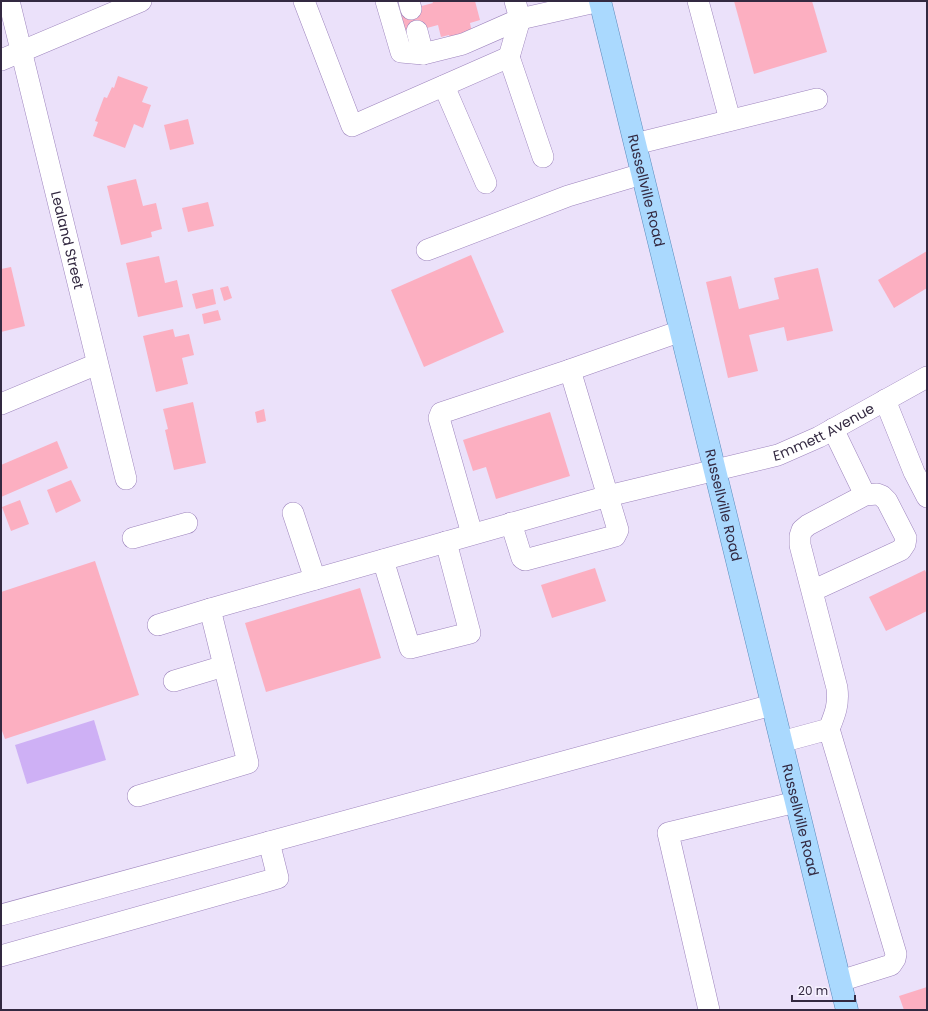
<svg xmlns="http://www.w3.org/2000/svg" width="928" height="1011" viewBox="0 0 928 1011" font-family="Poppins,sans-serif">
<rect width="100%" height="100%" fill="#ebe1fa"/>
<path fill="#ceb0f5" d="M94 720 106 760 27 784 15 745Z"/>
<g fill="#fcafc1">
<path d="M432 1H475L480 20 470 23 472 33 451 42 449 35 441 37 438 25 401 35 395 13 433 3Z"/>
<path d="M734 1H812L827 52 754 74Z"/>
<path d="M118 76 148 87 142 102 151 105 143 128 134 124 125 148 93 136 98 122 95 121 104 97 107 98 112 87 114 88Z"/>
<path d="M188 119 194 144 170 150 164 125Z"/>
<path d="M136 179 143 206 156 203 162 229 151 232 152 237 121 245 107 186Z"/>
<path d="M208 202 214 226 188 232 182 208Z"/>
<path d="M927 251V288L894 308 878 280Z"/>
<path d="M471 255 504 332 424 367 391 290Z"/>
<path d="M159 256 165 283 177 280 183 307 138 317 126 263Z"/>
<path d="M11 267 25 326 1 332V269Z"/>
<path d="M818 268 833 331 787 341 784 327 749 335 758 371 728 378 706 282 731 276 739 309 779 299 774 278Z"/>
<path d="M228 286 232 298 224 301 220 288Z"/>
<path d="M213 289 216 304 196 309 192 294Z"/>
<path d="M218 310 221 320 204 324 202 314Z"/>
<path d="M173 329 175 337 189 334 194 355 182 358 188 384 156 392 143 336Z"/>
<path d="M193 402 206 463 174 470 165 430 168 429 163 409Z"/>
<path d="M264 409 266 421 257 423 255 412Z"/>
<path d="M550 412 570 476 496 499 486 467 473 471 463 440Z"/>
<path d="M57 441 68 468 1 497V465Z"/>
<path d="M71 480 81 501 56 513 47 490Z"/>
<path d="M20 500 29 524 11 531 2 507Z"/>
<path d="M95 561 139 695 5 739 1 728V592Z"/>
<path d="M595 568 606 601 552 618 541 585Z"/>
<path d="M925 570 927 575V611L886 631 869 597Z"/>
<path d="M360 588 381 658 266 692 245 623Z"/>
<path d="M927 987V1010H904L899 996Z"/>
</g>
<g fill="none" stroke-linecap="round" stroke-linejoin="round">
<g stroke="#9d84bd" stroke-width="22">
<g id="minor">
<path id="s1" d="M9 1 126 479"/>
<path d="M304 1 352 126 509 57 543 157"/>
<path d="M386 1 401 52 423 54 463 44 520 19 600 1"/>
<path d="M409 1 411 9"/>
<path d="M698 1 730 120"/>
<path d="M417 31 423 54"/>
<path d="M509 57 520 19 515 1"/>
<path d="M1 60 141 1"/>
<path d="M444 86 486 183"/>
<path d="M635 144 817 99"/>
<path d="M427 250 568 196 642 174"/>
<path d="M885 400 914 472 927 497"/>
<path d="M1 404 97 364"/>
<path d="M833 429 865 495"/>
<path d="M293 513 315 579"/>
<path d="M511 523 522 558 525 560 615 536 618 530 570 370 681 331"/>
<path d="M472 534 439 418 441 413 570 370"/>
<path d="M133 538 187 523"/>
<path d="M383 560 410 648 470 633 446 542"/>
<path d="M812 591 901 550 905 544 906 538 887 501 882 496 877 494 865 495 808 525 802 530 800 536V545L837 688C839 705 835 714 829 729"/>
<path d="M158 625 210 609"/>
<path d="M174 681 224 666"/>
<path d="M781 742 829 729 896 954 895 959 891 965 840 981"/>
<path id="s2" d="M138 796 248 763 210 609 608 496 778 455 819 437 927 377"/>
<path d="M1 915 772 705"/>
<path d="M1 956 278 878 269 842"/>
<path d="M709 1010 668 833 796 802"/>
</g>
</g>
<g stroke="#5c8bbc" stroke-width="23">
<g id="major">
<path id="s3" d="M600 1 847 1010"/>
</g>
</g>
<use href="#minor" stroke="#fff" stroke-width="21"/>
<use href="#major" stroke="#aad9fe" stroke-width="22"/>
</g>
<g text-anchor="middle" dominant-baseline="central" stroke-width="3.5" stroke-linejoin="round" paint-order="stroke">
<g font-size="14" fill="#332941" stroke="#f6f1fe">
<text stroke="none"><textPath href="#s3" startOffset="195">Russellville Road</textPath></text>
<text stroke="none"><textPath href="#s1" startOffset="246">Lealand Street</textPath></text>
<text stroke="none"><textPath href="#s2" startOffset="913">Emmett Avenue</textPath></text>
<text stroke="none"><textPath href="#s3" startOffset="519">Russellville Road</textPath></text>
<text stroke="none"><textPath href="#s3" startOffset="843">Russellville Road</textPath></text>
</g>
</g>
<rect width="928" height="1011" fill="none" stroke="#332941" stroke-width="4"/>
<path d="M792 995v6h63v-6" fill="none" stroke="#332941" stroke-width="2"/>
<text x="798" y="995" font-size="12" fill="#332941" stroke="#f6f1fe" stroke-width="3" paint-order="stroke">20 m</text>
</svg>
